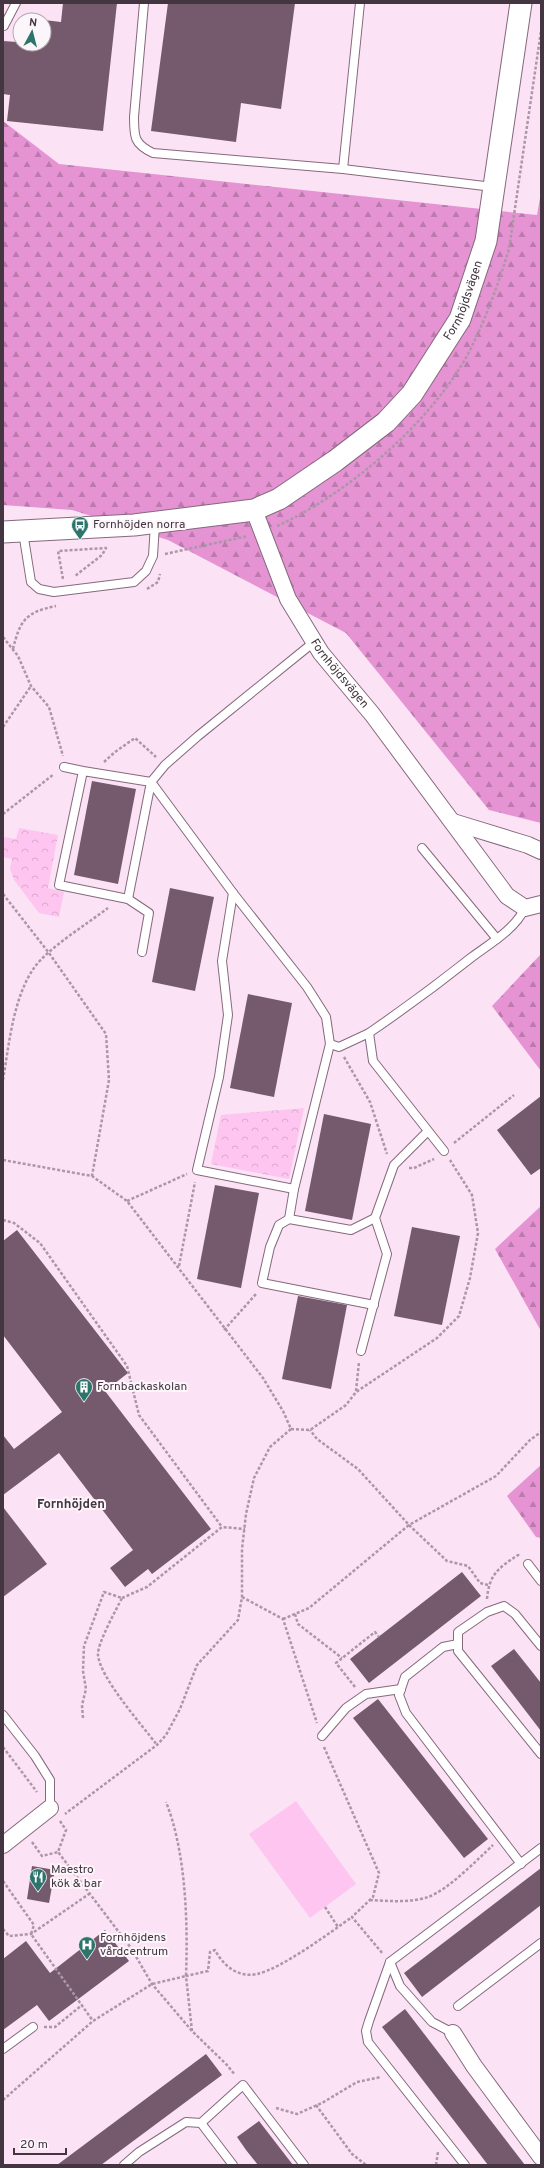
<svg xmlns="http://www.w3.org/2000/svg" width="544" height="2168" viewBox="0 0 544 2168" font-family="Overpass,sans-serif">
<defs>
<pattern id="forest-firs" width="22" height="20" patternUnits="userSpaceOnUse"><rect width="22" height="20" fill="#e593d3"/><path d="M5 1l3.5 6h-7zM16 11l3.5 6h-7z" fill="#bb79ad"/></pattern>
<pattern id="park-crowns" width="20" height="18" patternUnits="userSpaceOnUse"><rect width="20" height="18" fill="#fdc5f0"/><path d="M2 6a3 3 0 1 1 6 0M12 15a3 3 0 1 1 6 0" fill="none" stroke="#daaacf"/></pattern>
</defs>
<rect width="100%" height="100%" fill="#fce2f5"/>
<path fill="#fdc5f0" d="M296 1801 356 1884 310 1918 249 1834Z"/>
<g fill="url(#forest-firs)">
<path d="M3 121 59 164 537 215 541 192V823L489 810 346 633 168 540 72 510 3 505Z"/>
<path d="M541 954V1071L492 1006Z"/>
<path d="M541 1206V1331L495 1249Z"/>
<path d="M541 1465V1538L536 1537 507 1496Z"/>
</g>
<g fill="url(#park-crowns)">
<path d="M19 828 58 835 48 888 64 892 59 917 39 913 14 880 10 869 12 859 3 857V837L16 839Z"/>
<path d="M304 1108 289 1179 211 1164 221 1115Z"/>
</g>
<g fill="#755a6e">
<path d="M63 3H117L103 131 7 121 10 95 3 94V41L17 42 20 18 42 20H20V44H44V20L61 22Z"/>
<path d="M168 3H295L281 109 241 103 236 142 151 131Z"/>
<path d="M92 781 136 789 118 884 74 875Z"/>
<path d="M170 888 214 897 195 991 152 982Z"/>
<path d="M248 994 292 1003 274 1097 230 1088Z"/>
<path d="M541 1096V1168L531 1175 497 1130Z"/>
<path d="M324 1114 371 1124 352 1220 305 1211Z"/>
<path d="M215 1185 259 1193 241 1288 197 1279Z"/>
<path d="M412 1227 460 1236 442 1325 394 1316Z"/>
<path d="M17 1230 128 1373 105 1391 211 1529 152 1574 148 1569 125 1587 110 1568 133 1550 59 1453 3 1495V1435L14 1449 62 1412 3 1335V1241Z"/>
<path d="M298 1296 347 1305 331 1389 282 1379Z"/>
<path d="M3 1507 47 1564 3 1597Z"/>
<path d="M462 1572 481 1596 369 1683 350 1659Z"/>
<path d="M514 1649 541 1683V1731L491 1666Z"/>
<path d="M378 1699 488 1839 464 1858 353 1718Z"/>
<path d="M32 1866 55 1870 49 1903 27 1899Z"/>
<path d="M541 1868V1905L422 1997 404 1973Z"/>
<path d="M105 1930 129 1961 49 2021 37 2005 3 2030V1959L26 1941 50 1973Z"/>
<path d="M405 2009 525 2165H488L382 2027Z"/>
<path d="M206 2054 222 2075 101 2165H57Z"/>
<path d="M259 2121 293 2165H258L246 2150 237 2137Z"/>
</g>
<g fill="none" stroke-linecap="round" stroke-linejoin="round">
<g stroke="#85697e" stroke-width="10">
<g id="service">
<path d="M144 3 134 117C134 137 134 144 153 153L343 169 493 187"/>
<path d="M4 26 16 3"/>
<path d="M343 169 360 3"/>
<path d="M23 532 31 582 39 589 54 592 134 582 146 571 153 556 155 524"/>
<path d="M314 642 198 736 165 765 151 782 233 893 307 987 326 1017 330 1044 294 1189 289 1219 351 1230 375 1218"/>
<path d="M64 767 83 771 59 885 128 899 151 782 83 771"/>
<path d="M422 848 497 939"/>
<path d="M233 893 222 961 228 1015 219 1077 197 1170 294 1189"/>
<path d="M128 899 149 913 142 952"/>
<path d="M330 1044 339 1047 369 1033"/>
<path d="M444 1151 373 1061 369 1033C404 1009 438 984 472 957 491 943 515 929 525 908"/>
<path d="M289 1219 279 1225 270 1247 262 1283 374 1305"/>
<path d="M361 1351 387 1254 375 1218 394 1165 427 1132"/>
<path d="M528 1564 541 1581"/>
<path d="M458 1644 443 1647 405 1677 399 1695 406 1713 521 1864"/>
<path d="M541 1646 515 1614 504 1606 487 1612 458 1632V1651L541 1754"/>
<path d="M3 1715 35 1756 50 1780V1808"/>
<path d="M322 1736 346 1708 366 1694 401 1689"/>
<path d="M390 1962 400 1986 432 2022 453 2033"/>
<path d="M458 2006 541 1943"/>
<path d="M3 2049 33 2027"/>
<path d="M201 2123 243 2085 304 2165"/>
<path d="M124 2165 139 2152 186 2122 201 2123 233 2165"/>
<path d="M465 2165 368 2042 366 2031 369 2021 390 1962 541 1848"/>
</g>
</g>
<g stroke="#85697e" stroke-width="18">
<g id="minor">
<path id="s1" d="M254 510 288 599 321 653 372 714 507 896 525 908 541 904"/>
<path d="M453 822 528 845 541 851"/>
<path d="M3 1845 50 1808"/>
<path d="M453 2033 474 2066 541 2157"/>
</g>
</g>
<g stroke="#85697e" stroke-width="23">
<g id="tertiary">
<path id="s2" d="M3 532 134 525 254 510 279 499 335 461 386 422 412 394 460 319 486 241 521 3"/>
</g>
</g>
<g stroke="#ab97a6" stroke-width="2.5" stroke-dasharray="3 2" stroke-linecap="butt">
<path d="M277 526C348 494 431 422 468 354 485 321 498 285 509 249L541 31"/>
<path d="M165 554 248 536"/>
<path d="M63 579 58 551 106 548 102 555 75 576"/>
<path d="M147 589 158 582 160 574"/>
<path d="M3 637 18 656 31 686 49 707 63 756"/>
<path d="M13 649C20 620 26 612 56 606"/>
<path d="M3 727 31 686"/>
<path d="M104 762 115 752 135 738 156 757"/>
<path d="M3 814 54 774"/>
<path d="M3 894 49 953 106 1034 109 1080 92 1176"/>
<path d="M344 1057 370 1102 387 1154"/>
<path d="M3 1080C9 1045 13 998 34 968 48 948 87 924 108 908"/>
<path d="M454 1143 514 1095"/>
<path d="M3 1160 92 1176 127 1201 263 1378 283 1411 291 1429 270 1447 254 1478 246 1514 242 1549V1597L238 1620 197 1665 180 1709 166 1735 157 1745 65 1814"/>
<path d="M409 1168H414L434 1159"/>
<path d="M127 1201 187 1174"/>
<path d="M3 1220 14 1223 40 1243 127 1366 139 1415 222 1527"/>
<path d="M179 1266 195 1182"/>
<path d="M224 1330 256 1294"/>
<path d="M356 1391 359 1362"/>
<path d="M291 1429 310 1430 346 1405 356 1392 437 1338 459 1316 470 1278 478 1233 472 1195 450 1160"/>
<path d="M488 1585 480 1583 468 1566 447 1561 409 1525 496 1476 530 1440 541 1432"/>
<path d="M242 1597 283 1619 317 1723"/>
<path d="M122 1598 147 1587 222 1527 245 1529"/>
<path d="M487 1599C489 1575 498 1568 518 1555L519 1556"/>
<path d="M295 1614 298 1624 342 1658"/>
<path d="M283 1619 309 1608 409 1525 358 1469 317 1439 310 1430"/>
<path d="M355 1687 336 1663 375 1632 379 1637"/>
<path d="M83 1718 82 1705 86 1689 83 1671 84 1646 104 1592 122 1598C116 1610 97 1644 98 1655 100 1678 142 1725 157 1745"/>
<path d="M3 1747 37 1792"/>
<path d="M324 1747 379 1873 373 1897 352 1917 383 1954"/>
<path d="M60 1821 66 1830 58 1852 131 1948 152 1984 192 2031 227 2065 235 2075"/>
<path d="M32 1842 42 1856 58 1852"/>
<path d="M3 1881 34 1925 31 1934 93 2021"/>
<path d="M370 1900C388 1901 411 1903 428 1897 448 1890 477 1860 493 1845"/>
<path d="M325 1907 338 1927"/>
<path d="M3 1929 9 1936 31 1934 89 1894"/>
<path d="M44 2027H55L82 2005"/>
<path d="M192 2031 186 1976 208 1971 210 1952 215 1950C223 1965 237 1978 257 1974 281 1969 331 1932 352 1917"/>
<path d="M3 2100 93 2021 152 1984 186 1976C188 1923 186 1852 166 1802"/>
<path d="M316 2105 352 2154 366 2165"/>
<path d="M276 2108 297 2114 322 2103 357 2082 381 2077"/>
<path d="M436 2165 438 2152"/>
</g>
<use href="#service" stroke="#fff" stroke-width="8"/>
<use href="#minor" stroke="#fff" stroke-width="16"/>
<use href="#tertiary" stroke="#fff" stroke-width="21"/>
</g>
<defs>
<g id="bus-pin" transform="scale(0.9)"><path d="M0 17L-7.5 6A9.5 9.5 0 1 1 7.5 6Z" fill="#2c746c" stroke="#fcf6fb"/><path d="M-5-6H5V4H4V6H2V4H-2V6H-4V4H-5ZM-3.5-4V0h7V-4ZM-3.5 1.2v1.5H-2V1.2ZM2 1.2v1.5H3.5V1.2Z" fill="#fff"/></g>
<g id="building-pin" transform="scale(0.9)"><path d="M0 17L-7.5 6A9.5 9.5 0 1 1 7.5 6Z" fill="#2c746c" stroke="#fcf6fb"/><path d="M-4-6H4V6H1V3H-1V6H-4ZM-2.5-4.3h1.7v1.8h-1.7ZM.8-4.3h1.7v1.8H.8ZM-2.5-1h1.7V.8h-1.7ZM.8-1h1.7V.8H.8Z" fill="#fff"/></g>
<g id="restaurant-pin" transform="scale(0.9)"><path d="M0 17L-7.5 6A9.5 9.5 0 1 1 7.5 6Z" fill="#2c746c" stroke="#fcf6fb"/><path d="M-5-6h1v4h1v-4h1v4h1v-4h1v5L-1.5 .5V6h-2V.5L-5-1ZM5-6V6H3V1.5H1.5Q1.5-4 5-6Z" fill="#fff"/></g>
<g id="hospital-pin" transform="scale(0.9)"><path d="M0 17L-7.5 6A9.5 9.5 0 1 1 7.5 6Z" fill="#2c746c" stroke="#fcf6fb"/><path d="M-5-5h3v3.5h4V-5h3V5h-3V1.5h-4V5h-3Z" fill="#fff"/></g>
</defs>
<g fill-rule="evenodd">
<use href="#bus-pin" x="80" y="525"/>
<use href="#building-pin" x="84" y="1387"/>
<use href="#restaurant-pin" x="38" y="1877"/>
<use href="#hospital-pin" x="87" y="1945"/>
</g>
<g text-anchor="middle" dominant-baseline="central" stroke-width="4" stroke-linejoin="round" paint-order="stroke">
<g font-size="12" fill="#433640" stroke="#fcf6fb">
<text stroke="none"><textPath href="#s2" startOffset="557">Fornhöjdsvägen</textPath></text>
<text stroke="none"><textPath href="#s1" startOffset="186">Fornhöjdsvägen</textPath></text>
</g>
<g font-size="12" fill="#433640" stroke="#fcf6fb" text-anchor="start">
<text x="93" y="525">Fornhöjden norra</text>
<text x="97" y="1387">Fornbackaskolan</text>
<text x="51" y="1870">Maestro<tspan x="51" dy="14">kök &amp; bar</tspan></text>
<text x="100" y="1938">Fornhöjdens<tspan x="100" dy="14">vårdcentrum</tspan></text>
</g>
<g font-size="13" font-weight="bold" fill="#433640" stroke="#fcf6fb">
<text x="71" y="1505">Fornhöjden</text>
</g>
</g>
<rect width="544" height="2168" fill="none" stroke="#433640" stroke-width="8"/>
<g transform="translate(32 32) rotate(7)"><circle r="19" fill="#fcf6fb" stroke="#b2a9b0"/>
<path d="M0-3L7 15L0 10L-7 15Z" fill="#2c746c"/>
<text y="-6" font-size="11" font-weight="bold" text-anchor="middle" fill="#433640">N</text>
</g>
<path d="M14 2148v6h52v-6" fill="none" stroke="#433640" stroke-width="2"/>
<text x="20" y="2148" font-size="12" fill="#433640" stroke="#fcf6fb" stroke-width="3" paint-order="stroke">20 m</text>
</svg>
